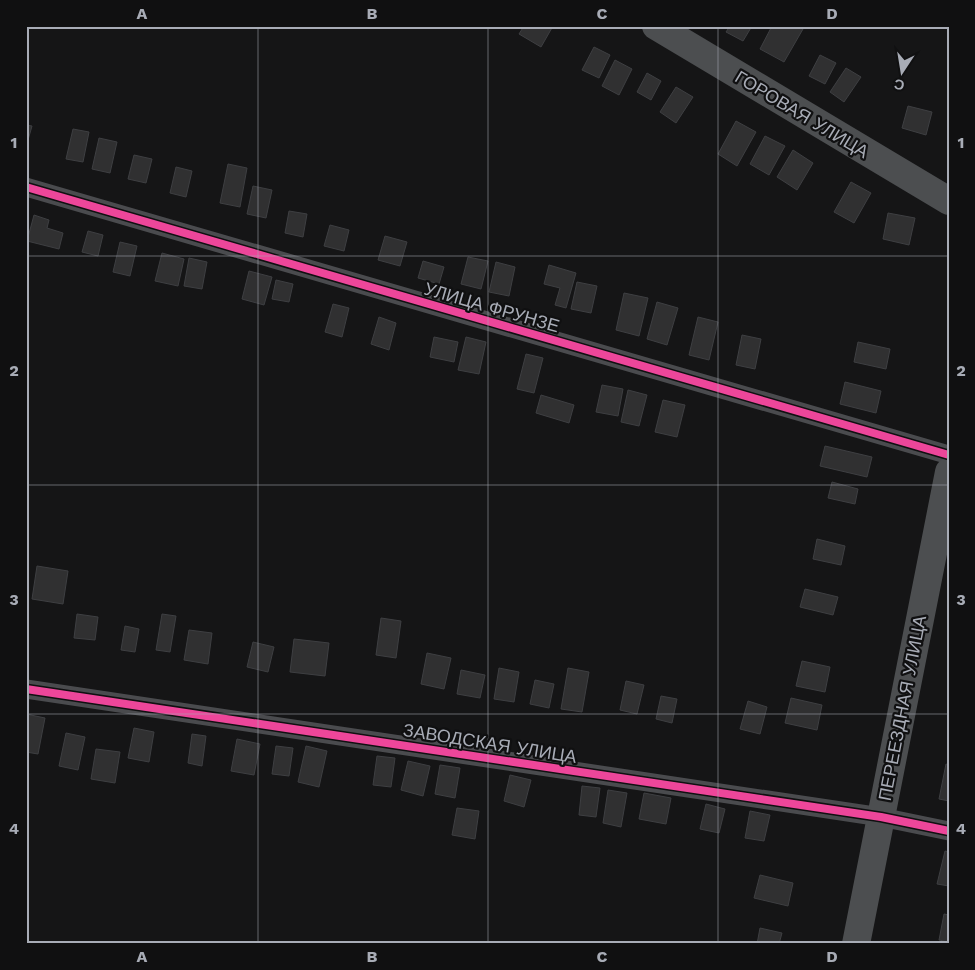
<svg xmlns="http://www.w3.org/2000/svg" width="975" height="970" viewBox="0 0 975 970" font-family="'Work Sans',sans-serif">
<rect width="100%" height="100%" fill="#151516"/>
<g fill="#303031" stroke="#3e3f42">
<path d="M524 26H553L541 47 519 34Z"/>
<path d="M730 26H752L743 41 726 32Z"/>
<path d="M772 26H797L803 29 784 62 760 49Z"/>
<path d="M594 47 610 55 599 78 582 70Z"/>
<path d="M820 55 836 63 825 84 809 76Z"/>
<path d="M615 60 632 69 619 95 602 86Z"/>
<path d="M846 68 861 77 844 102 830 92Z"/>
<path d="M647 73 661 81 651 100 637 92Z"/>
<path d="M676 87 693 97 676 123 660 112Z"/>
<path d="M908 106 932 112 926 135 902 128Z"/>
<path d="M736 121 756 132 737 166 718 154Z"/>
<path d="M26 125 32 126 26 147Z"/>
<path d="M73 129 89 132 83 162 66 159Z"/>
<path d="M765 136 785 146 769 175 750 164Z"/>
<path d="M99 138 117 142 110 173 92 169Z"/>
<path d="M793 150 813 163 797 190 777 177Z"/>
<path d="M134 155 152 159 146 183 128 179Z"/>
<path d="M228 164 247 168 240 207 220 203Z"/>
<path d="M176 167 192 171 186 197 170 193Z"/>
<path d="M851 182 871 193 854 223 834 212Z"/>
<path d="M253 186 272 190 266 218 247 214Z"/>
<path d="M289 211 307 214 303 237 285 233Z"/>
<path d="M888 213 915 218 909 245 883 239Z"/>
<path d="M34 215 49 220 47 228 63 233 59 249 27 241Z"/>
<path d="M330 225 349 230 344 251 324 246Z"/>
<path d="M88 231 103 235 98 256 82 252Z"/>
<path d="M385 236 407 242 400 266 378 260Z"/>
<path d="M120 242 137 246 130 276 113 272Z"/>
<path d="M162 253 184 259 178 286 155 281Z"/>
<path d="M468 257 488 261 481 289 461 284Z"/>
<path d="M189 258 207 262 202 289 184 286Z"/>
<path d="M423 261 444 267 439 284 418 278Z"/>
<path d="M496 262 515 267 509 296 489 292Z"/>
<path d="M549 265 576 273 566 308 555 305 560 288 544 284Z"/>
<path d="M249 271 272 277 264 305 242 299Z"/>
<path d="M276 280 293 284 289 302 272 299Z"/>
<path d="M577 282 597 286 591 313 571 309Z"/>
<path d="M624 293 648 298 639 336 616 330Z"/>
<path d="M657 302 678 308 667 345 647 339Z"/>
<path d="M333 304 349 308 342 337 325 332Z"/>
<path d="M379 317 396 323 389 350 371 344Z"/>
<path d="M698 317 718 322 709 360 689 355Z"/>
<path d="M742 335 761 339 755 369 736 365Z"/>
<path d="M434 337 458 342 454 362 430 357Z"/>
<path d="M466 337 486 342 479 374 458 370Z"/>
<path d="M858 342 890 349 886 369 854 362Z"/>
<path d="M526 354 543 358 534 393 517 389Z"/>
<path d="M845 382 881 391 876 413 840 404Z"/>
<path d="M602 385 623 389 618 416 596 412Z"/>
<path d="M628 390 647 395 639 426 621 422Z"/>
<path d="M541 395 574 405 569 423 536 413Z"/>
<path d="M663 400 685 405 677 437 655 432Z"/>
<path d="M825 446 872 457 867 477 820 466Z"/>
<path d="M832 482 858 489 855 504 828 498Z"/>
<path d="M817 539 845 546 841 565 813 559Z"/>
<path d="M37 566 68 571 63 604 32 599Z"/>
<path d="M805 589 838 597 833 615 800 607Z"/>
<path d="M77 614 98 617 95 640 74 638Z"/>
<path d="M162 614 176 616 170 652 156 650Z"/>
<path d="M381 618 401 621 396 658 376 655Z"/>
<path d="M125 626 139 629 135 652 121 650Z"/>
<path d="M189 630 212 633 208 664 184 660Z"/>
<path d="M294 639 329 643 325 676 290 672Z"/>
<path d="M253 642 274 647 268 672 247 667Z"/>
<path d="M427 653 451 658 444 689 421 684Z"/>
<path d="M802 661 830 667 825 692 796 686Z"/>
<path d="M499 668 519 672 514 702 494 699Z"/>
<path d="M568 668 589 672 582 712 561 709Z"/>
<path d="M461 670 485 675 480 698 457 694Z"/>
<path d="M535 680 554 684 549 708 530 704Z"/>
<path d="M626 681 644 685 637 714 620 710Z"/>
<path d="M661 696 677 699 672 723 656 719Z"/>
<path d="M791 698 822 705 817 730 785 723Z"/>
<path d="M748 701 767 707 760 734 740 729Z"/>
<path d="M26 714 45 718 38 754 26 752Z"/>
<path d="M134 728 154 732 149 762 128 758Z"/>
<path d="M66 733 85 737 78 770 59 766Z"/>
<path d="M192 734 206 736 202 766 188 763Z"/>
<path d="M237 739 260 744 254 775 231 771Z"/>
<path d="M276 746 293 748 289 776 272 774Z"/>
<path d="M306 746 327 751 319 787 298 782Z"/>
<path d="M96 749 120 752 115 783 91 779Z"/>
<path d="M377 756 395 758 391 787 373 785Z"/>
<path d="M408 761 430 766 423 796 401 790Z"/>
<path d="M946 764 949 765V801L939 799Z"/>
<path d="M440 765 460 768 455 798 435 794Z"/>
<path d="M510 775 531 780 524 807 504 801Z"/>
<path d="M582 786 600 788 596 817 579 815Z"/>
<path d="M608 790 627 793 621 827 603 823Z"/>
<path d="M644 793 671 798 666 824 639 819Z"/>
<path d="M706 804 725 809 719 833 700 829Z"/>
<path d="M457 808 479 811 475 839 452 835Z"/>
<path d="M750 811 770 815 764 841 745 838Z"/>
<path d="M945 851 949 852V886L937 884Z"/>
<path d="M760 875 793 883 788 906 754 898Z"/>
<path d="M944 914 949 915V942L939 940Z"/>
<path d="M760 928 782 933 779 944H757Z"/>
</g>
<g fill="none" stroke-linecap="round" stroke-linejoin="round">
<g stroke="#4a4b4e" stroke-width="19">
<path d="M26 187 949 455"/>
<path d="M26 689 881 817 949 831"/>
</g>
<g stroke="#4c4e50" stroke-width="28">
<path d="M656 26 949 201"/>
<path d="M856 944 949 472"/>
</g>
<g stroke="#101011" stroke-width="11">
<g id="cycleway">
<path d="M26 187 949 455"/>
<path d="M26 689 881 817 949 831"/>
</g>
</g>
<use href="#cycleway" stroke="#ed469a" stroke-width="8"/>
</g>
<path fill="none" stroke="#a8acb6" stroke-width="1" stroke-opacity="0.55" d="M258 26V944M488 26V944M718 26V944M26 256H949M26 485H949M26 714H949"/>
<g text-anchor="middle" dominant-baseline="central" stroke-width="4.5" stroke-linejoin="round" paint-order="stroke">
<g font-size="18" fill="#a8acb6" stroke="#101011">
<text transform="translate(802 114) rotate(31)">ГОРОВАЯ УЛИЦА</text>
<text transform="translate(492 307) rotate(16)">УЛИЦА ФРУНЗЕ</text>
<text transform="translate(902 708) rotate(-79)">ПЕРЕЕЗДНАЯ УЛИЦА</text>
<text transform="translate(490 743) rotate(9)">ЗАВОДСКАЯ УЛИЦА</text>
</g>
</g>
<rect width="975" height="970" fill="none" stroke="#101011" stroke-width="55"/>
<g transform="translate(902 72) rotate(192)" stroke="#101011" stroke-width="4" paint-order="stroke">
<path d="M0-4L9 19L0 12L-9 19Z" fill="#a8acb6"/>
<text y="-8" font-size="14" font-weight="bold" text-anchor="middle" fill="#a8acb6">С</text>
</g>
<rect x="28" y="28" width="920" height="914" fill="none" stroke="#a8acb6" stroke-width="2"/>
<g font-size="16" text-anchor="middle" font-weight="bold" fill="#a8acb6">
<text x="142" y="19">A</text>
<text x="372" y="19">B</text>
<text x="602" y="19">C</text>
<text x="832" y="19">D</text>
<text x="14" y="148">1</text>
<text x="961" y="148">1</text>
<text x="14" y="376">2</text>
<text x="961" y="376">2</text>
<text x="14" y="605">3</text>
<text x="961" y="605">3</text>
<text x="14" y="834">4</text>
<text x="961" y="834">4</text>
<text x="142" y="962">A</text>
<text x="372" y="962">B</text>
<text x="602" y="962">C</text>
<text x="832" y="962">D</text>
</g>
</svg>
